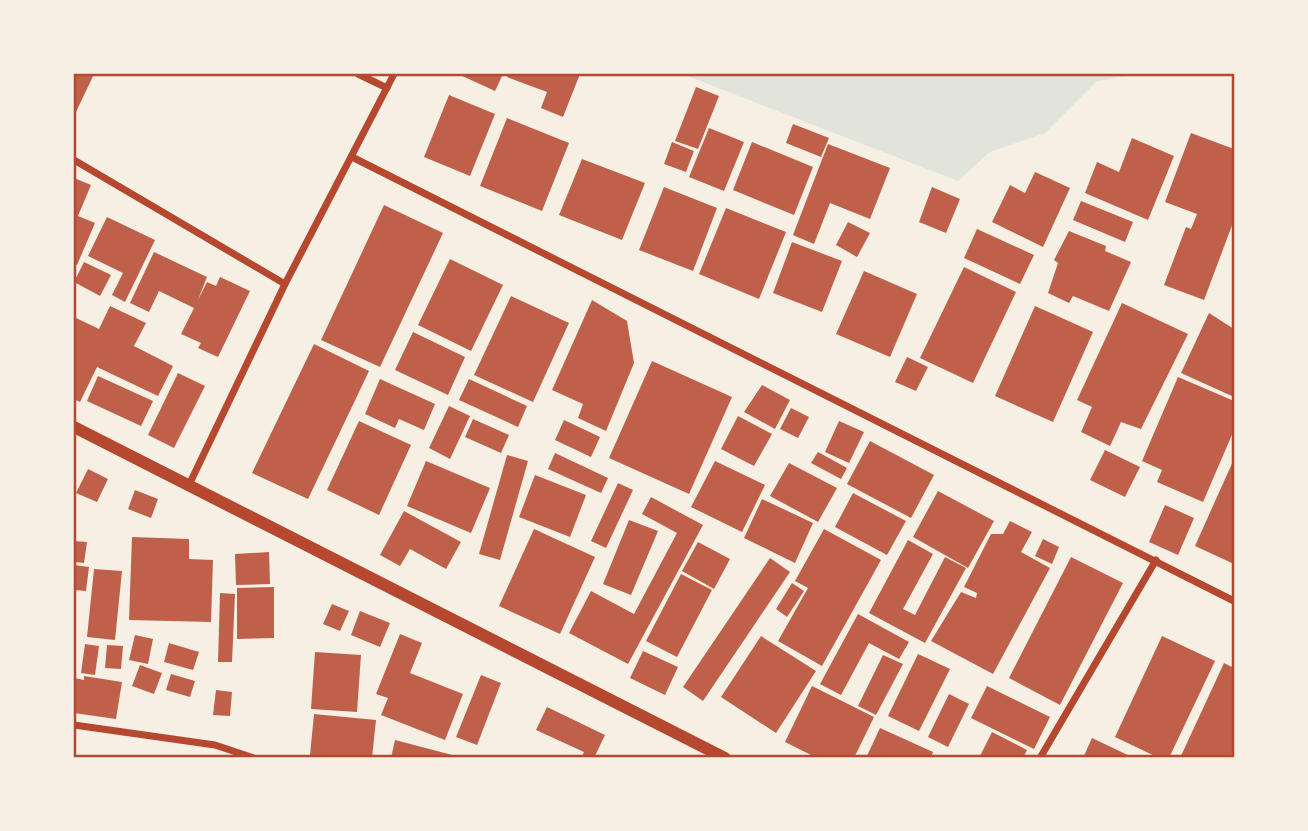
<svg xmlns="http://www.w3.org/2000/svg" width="1308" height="831" viewBox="0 0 1308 831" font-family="Karla,sans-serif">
<rect width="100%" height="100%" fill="#f6efe4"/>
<path fill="#e2e4dc" d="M682 74H1139L1097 81 1045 133 990 152 958 181Z"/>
<g fill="#bf614a">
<path d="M74 74H94L76 112 74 111Z"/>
<path d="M458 74H503L495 91Z"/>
<path d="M508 74H580L563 117 541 108 547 92 507 77Z"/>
<path d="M696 87 719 96 698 149 675 141Z"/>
<path d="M449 95 495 114 470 176 424 157Z"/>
<path d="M507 118 569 143 542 211 480 186Z"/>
<path d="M793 124 829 138 821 157 786 143Z"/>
<path d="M709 128 744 142 724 191 689 177Z"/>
<path d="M1191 133 1234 149V220L1204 300 1164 285 1186 227 1191 229 1197 214 1165 202Z"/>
<path d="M1132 138 1174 156 1148 220 1085 193 1097 162 1119 172Z"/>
<path d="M672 142 694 151 686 172 664 164Z"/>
<path d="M752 142 813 167 794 215 733 190Z"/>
<path d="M828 144 890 168 870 219 830 203 814 244 793 235Z"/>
<path d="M582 159 645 183 622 240 559 215Z"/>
<path d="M1035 172 1070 188 1043 247 992 222 1010 185 1025 193Z"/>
<path d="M74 178 91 185 78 216 95 223 77 265 74 264Z"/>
<path d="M664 187 717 208 693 271 639 250Z"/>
<path d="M932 187 960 199 946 233 919 222Z"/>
<path d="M1081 201 1133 222 1125 242 1073 220Z"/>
<path d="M384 205 443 233 380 367 321 340Z"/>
<path d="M726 208 786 232 759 299 699 274Z"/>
<path d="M107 217 155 240 125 302 112 295 123 273 88 256Z"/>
<path d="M848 222 870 233 857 257 836 245Z"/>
<path d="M977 229 1034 255 1020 284 964 258Z"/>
<path d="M1069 231 1106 246 1105 251 1131 262 1109 311 1073 296 1069 303 1048 293 1058 263 1054 260Z"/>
<path d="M792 242 842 261 822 312 773 293Z"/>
<path d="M154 252 207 277 198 300 207 282 216 286 220 277 250 291 218 357 198 348 201 343 181 334 194 308 159 291 149 312 130 303Z"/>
<path d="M450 259 503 285 471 351 418 325Z"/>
<path d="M84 262 111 275 100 296 74 282Z"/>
<path d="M964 267 1016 292 973 383 920 358Z"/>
<path d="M864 271 917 294 890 357 836 334Z"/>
<path d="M511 296 569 323 533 402 474 375Z"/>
<path d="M592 300 627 321 634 363 606 431 578 418 583 404 552 390Z"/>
<path d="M1122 303 1188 334 1141 429 1121 422 1110 446 1081 432 1092 407 1077 400Z"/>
<path d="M110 306 146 323 134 346 173 366 158 396 97 367 80 402 74 399V317L99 329Z"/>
<path d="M1035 306 1093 332 1053 422 995 396Z"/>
<path d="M1209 313 1234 329V397L1181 373Z"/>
<path d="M413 332 465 357 448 395 395 370Z"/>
<path d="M314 344 369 371 308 499 252 473Z"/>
<path d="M907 357 928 367 916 391 895 382Z"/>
<path d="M652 361 732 397 689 494 609 458Z"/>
<path d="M178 373 205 386 174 448 148 435Z"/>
<path d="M98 376 153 401 141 426 87 401Z"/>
<path d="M1178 377 1234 401V430L1203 502 1157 482 1162 470 1142 461Z"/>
<path d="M380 379 435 404 424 430 399 419 395 428 365 414Z"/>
<path d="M469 379 527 406 518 427 459 400Z"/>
<path d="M762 385 790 400 775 429 744 412Z"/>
<path d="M449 406 470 416 450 459 429 448Z"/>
<path d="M791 408 809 417 798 438 780 429Z"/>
<path d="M738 416 772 434 754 466 721 449Z"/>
<path d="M473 419 509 435 501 453 465 437Z"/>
<path d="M564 420 600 437 591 457 555 440Z"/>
<path d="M359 421 411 445 379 515 327 490Z"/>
<path d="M839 421 864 432 849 463 825 452Z"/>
<path d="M870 441 934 475 911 518 847 484Z"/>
<path d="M1105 450 1140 467 1125 497 1090 480Z"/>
<path d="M818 452 847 468 841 479 811 463Z"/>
<path d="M555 453 608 478 601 493 548 469Z"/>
<path d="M507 455 528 461 500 560 479 554Z"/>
<path d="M1234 459V564L1195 546Z"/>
<path d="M426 461 490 488 471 533 407 506Z"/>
<path d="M715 461 765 485 742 532 691 507Z"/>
<path d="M789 463 837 488 818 522 770 496Z"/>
<path d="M88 469 108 479 97 502 76 493Z"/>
<path d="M535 475 586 495 570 537 519 517Z"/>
<path d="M618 483 633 490 606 548 591 541Z"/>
<path d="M135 490 158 499 151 518 128 509Z"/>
<path d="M938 491 994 521 968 568 913 537Z"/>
<path d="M853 493 906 521 887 555 835 527Z"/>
<path d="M651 497 703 525 628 664 569 633 591 591 634 614 677 533 642 514Z"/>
<path d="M762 499 813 523 795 563 744 538Z"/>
<path d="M1165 505 1194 518 1178 555 1149 542Z"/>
<path d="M404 511 461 542 446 569 410 549 400 566 380 555Z"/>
<path d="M629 520 658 531 631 595 603 584Z"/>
<path d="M1010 521 1032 532 1021 552 1050 568 993 674 931 641 961 592 976 598 977 593 964 587 991 534H1003Z"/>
<path d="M534 529 595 557 560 634 499 606Z"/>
<path d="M824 529 881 560 822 666 778 641 808 588 795 581Z"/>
<path d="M132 537 189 539V559L213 560 211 622 129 620Z"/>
<path d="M1043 539 1059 547 1052 564 1035 556Z"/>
<path d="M908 540 933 554 903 609 915 615 945 557 966 568 925 643 869 613Z"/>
<path d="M74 541 87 542 84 563 74 562Z"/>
<path d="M698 542 730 559 714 589 682 571Z"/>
<path d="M269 552 270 584 236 585 235 554Z"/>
<path d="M1071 557 1123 583 1060 705 1009 678Z"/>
<path d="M770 558 790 572 703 701 683 687Z"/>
<path d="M74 565 89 567 86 591 74 590Z"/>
<path d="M94 569 122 571 115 640 87 637Z"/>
<path d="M681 574 712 590 677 657 646 641Z"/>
<path d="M792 583 804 591 787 617 776 609Z"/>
<path d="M274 587V638L237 639V588Z"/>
<path d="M220 593 235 594 232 662H218Z"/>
<path d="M332 604 349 611 340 631 323 624Z"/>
<path d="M360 611 390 623 380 647 351 635Z"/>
<path d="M858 614 909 642 899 659 869 643 841 695 820 684Z"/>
<path d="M400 634 422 643 410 673 463 694 445 740 381 715 388 698 376 694Z"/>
<path d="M135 635 153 639 148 664 129 660Z"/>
<path d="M761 636 816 671 776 733 721 697Z"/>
<path d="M1162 636 1215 661 1169 758H1159L1115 737Z"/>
<path d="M169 643 199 652 193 670 164 662Z"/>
<path d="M85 644 99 646 95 675 81 673Z"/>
<path d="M107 645 123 646 121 669 105 668Z"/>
<path d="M643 651 678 667 665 695 630 678Z"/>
<path d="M315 652 361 655 357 712 311 709Z"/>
<path d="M918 654 950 669 919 731 888 716Z"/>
<path d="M883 655 903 664 876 715 858 706Z"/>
<path d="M1224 663 1234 668V758H1180Z"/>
<path d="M140 665 162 673 154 694 132 686Z"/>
<path d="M171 674 195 681 190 697 166 690Z"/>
<path d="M481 675 501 683 477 745 456 737Z"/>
<path d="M84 676 122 682 116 719 74 713V678L84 680Z"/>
<path d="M812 686 874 717 854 758H817L785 742Z"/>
<path d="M987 686 1050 717 1034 749 971 718Z"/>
<path d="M216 690 232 692 230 716 213 715Z"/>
<path d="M949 694 969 704 948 747 928 737Z"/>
<path d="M547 707 605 735 594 758H581L584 752 536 730Z"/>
<path d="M314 714 376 720 372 758 310 755Z"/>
<path d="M880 728 933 752 931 758H866Z"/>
<path d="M992 732 1027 750 1023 758H979Z"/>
<path d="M1092 738 1134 758H1083Z"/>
<path d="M395 740 460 757V758H391Z"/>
</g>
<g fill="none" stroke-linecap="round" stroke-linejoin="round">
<g stroke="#b5482f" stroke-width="7">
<path d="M358 74 387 88"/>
<path d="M352 157 1234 601"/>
<path d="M74 160 285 284"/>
<path d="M189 485 285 284 394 74"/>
<path d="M74 725 215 745 254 758"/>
<path d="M1040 758 1156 560"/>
</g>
<path stroke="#b5482f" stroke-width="12" d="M74 427 725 758"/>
</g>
<rect width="1308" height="831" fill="none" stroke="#f6efe4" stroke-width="150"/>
<rect x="75" y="75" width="1158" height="681" fill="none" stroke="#b5482f" stroke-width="2.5"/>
</svg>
